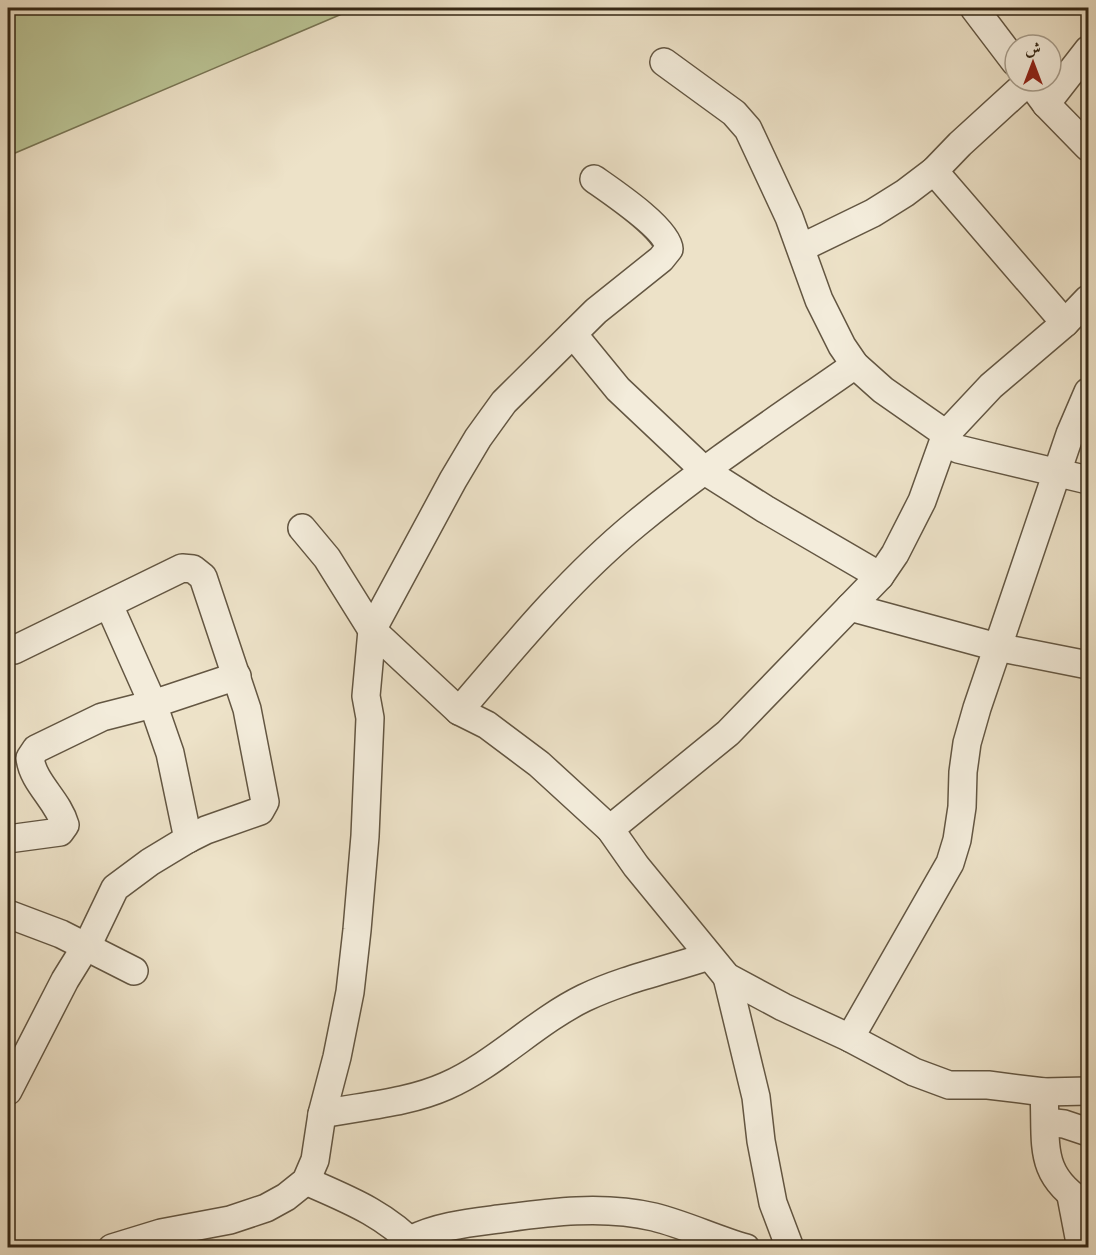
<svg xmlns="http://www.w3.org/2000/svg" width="1096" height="1255" viewBox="0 0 1096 1255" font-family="'Libre Caslon Text',Amiri,serif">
<rect width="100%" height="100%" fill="#ede2c8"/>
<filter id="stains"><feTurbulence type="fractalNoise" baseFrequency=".00333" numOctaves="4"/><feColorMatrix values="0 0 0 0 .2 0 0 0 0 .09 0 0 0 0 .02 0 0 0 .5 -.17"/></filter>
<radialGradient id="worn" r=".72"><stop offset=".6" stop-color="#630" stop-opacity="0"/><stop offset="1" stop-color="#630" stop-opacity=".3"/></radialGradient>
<path fill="#bac394" stroke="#787554" stroke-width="1.5" d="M8 8H356L8 156Z"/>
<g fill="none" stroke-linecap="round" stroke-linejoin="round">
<g stroke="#635642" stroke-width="30">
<g id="minor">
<path d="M974 8 1015 62"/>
<path d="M664 62 734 113 748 129 789 217 819 300 842 346 855 365 883 390 946 434 953 446 958 449 1088 480"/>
<path d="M1029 81 1046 104 1088 147"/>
<path d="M1046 104 1088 50"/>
<path d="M934 171 1065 323"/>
<path d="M801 248 873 213 905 193 934 171 960 144 1029 81"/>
<path d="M573 334 618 389 705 471 765 509 880 576"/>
<path d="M302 528 327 558 372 630 459 711 487 725 539 764 610 829 636 866 727 977 783 1007 850 1038 914 1072 949 1085H988L1044 1092 1088 1091"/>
<path d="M109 605 153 704 170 753 188 839"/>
<path d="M850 607 880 576 895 554 922 501 946 434 991 386 1065 323 1088 299"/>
<path d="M459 711C515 645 570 578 637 523 706 466 782 416 855 365"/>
<path d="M610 829 728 733 850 607 997 647 1088 665"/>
<path d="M8 839 60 832 65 825C58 800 33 783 30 758L36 749 102 717 153 704 237 676"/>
<path d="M8 914 61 934 134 971"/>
<path d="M727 977 756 1097 761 1141 773 1203 790 1248"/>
<path d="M850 1038 950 863 957 840 962 807 963 772 967 743 977 708 1070 434 1088 392"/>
<path d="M8 1091 65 980 91 938 115 888 150 862 188 839 206 830 260 811 265 802 247 709 203 577 193 569 182 568 14 650"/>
<path d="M1044 1092C1047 1145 1036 1175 1088 1206"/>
<path d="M322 1114C363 1106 408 1103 446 1086 496 1064 535 1022 584 998 624 979 667 970 709 956"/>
<path d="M1046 1122 1064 1124 1088 1132"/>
<path d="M306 1181C347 1199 386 1214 417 1248"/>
<path d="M1071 1196 1081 1248"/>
<path d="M410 1240C438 1226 468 1223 499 1219 550 1212 603 1205 654 1217 686 1225 714 1239 746 1248"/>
<path d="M112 1248 161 1233 230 1220 266 1208 286 1197 306 1181 315 1160 322 1114 337 1057 350 992 357 930 365 836 370 718 366 696 372 630 453 480 478 438 504 402 596 311 661 259 669 249C668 229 611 191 594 179"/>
</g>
</g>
<use href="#minor" stroke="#f3ecdb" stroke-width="27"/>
</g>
<rect width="1096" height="1255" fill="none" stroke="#ede2c8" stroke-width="30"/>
<rect x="9" y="9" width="1078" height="1237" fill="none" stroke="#352715" stroke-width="3"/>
<rect x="15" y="15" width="1066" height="1225" fill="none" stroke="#352715" stroke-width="1.5"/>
<g transform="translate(1033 63)"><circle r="28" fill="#f3ecdb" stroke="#a79d8c" stroke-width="1.5"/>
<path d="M0-4.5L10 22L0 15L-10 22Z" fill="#8f2418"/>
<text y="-9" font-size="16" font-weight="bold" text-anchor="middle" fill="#352715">ش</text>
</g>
<rect width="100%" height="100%" filter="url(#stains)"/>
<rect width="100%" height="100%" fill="url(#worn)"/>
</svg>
